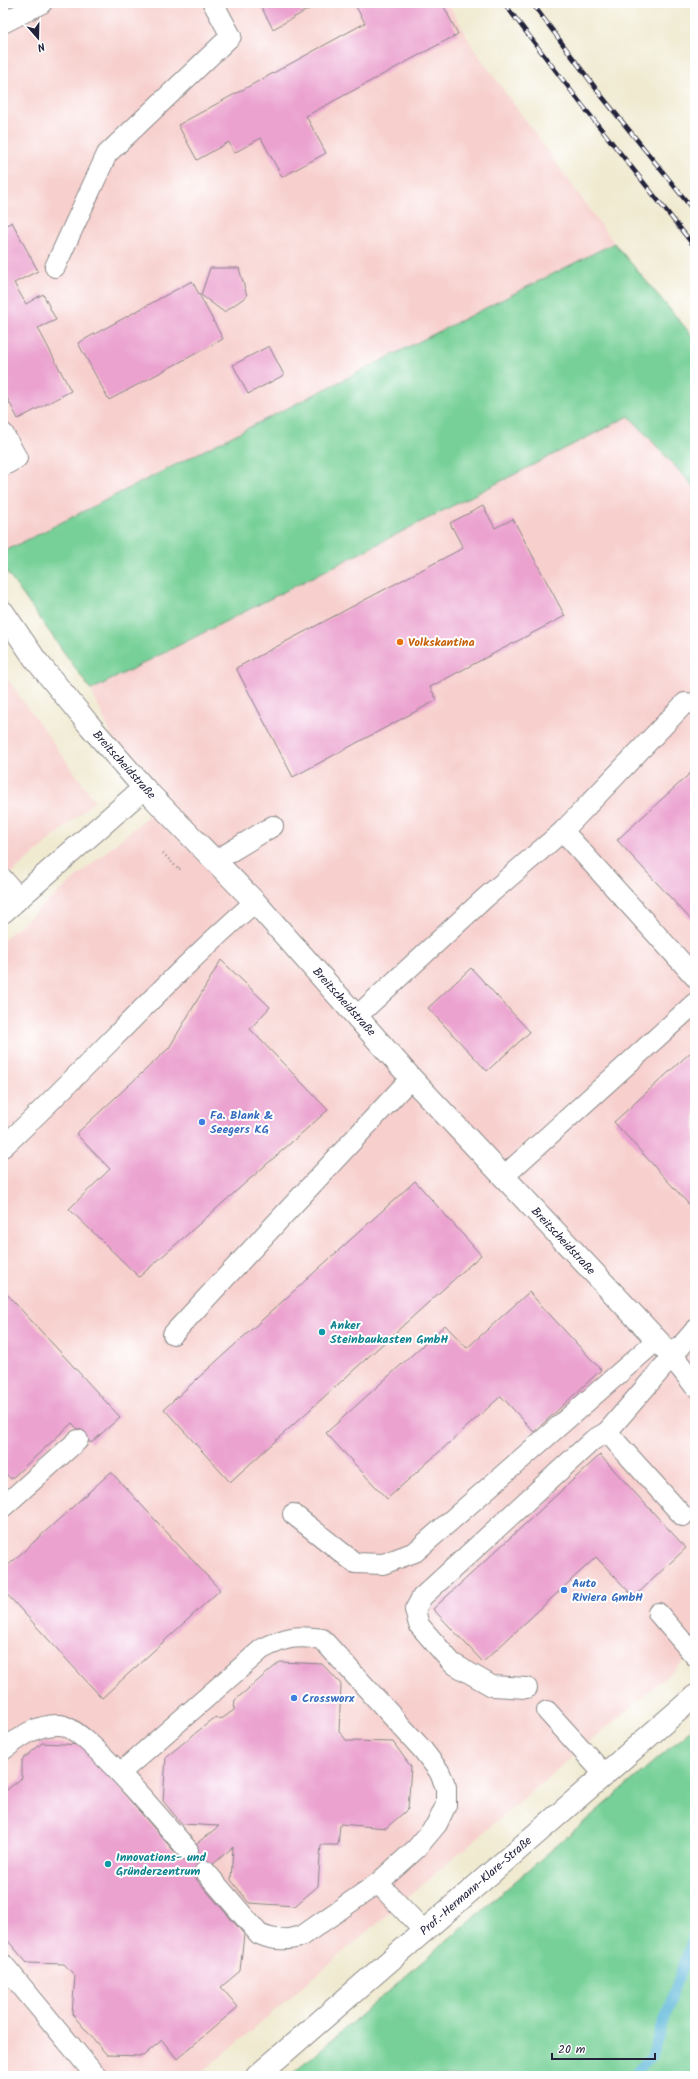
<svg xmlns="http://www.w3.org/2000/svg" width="698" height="2079" viewBox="0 0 698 2079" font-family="Kalam,sans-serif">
<rect width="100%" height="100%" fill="#fff"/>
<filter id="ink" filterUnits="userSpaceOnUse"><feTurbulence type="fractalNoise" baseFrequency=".025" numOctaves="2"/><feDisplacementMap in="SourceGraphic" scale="8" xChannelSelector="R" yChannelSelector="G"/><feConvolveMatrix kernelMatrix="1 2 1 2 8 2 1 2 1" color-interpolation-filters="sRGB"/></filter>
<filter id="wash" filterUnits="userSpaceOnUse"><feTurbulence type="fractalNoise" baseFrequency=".012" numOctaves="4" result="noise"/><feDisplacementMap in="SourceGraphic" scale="16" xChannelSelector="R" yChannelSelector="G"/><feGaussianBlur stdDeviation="0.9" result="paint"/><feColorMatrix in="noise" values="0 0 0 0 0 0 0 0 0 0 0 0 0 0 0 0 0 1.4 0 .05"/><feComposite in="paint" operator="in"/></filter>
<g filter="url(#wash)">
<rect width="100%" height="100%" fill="#f0ead0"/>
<g fill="#f7d0ce">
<path d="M3 3H448L474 49 614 243 3 552Z"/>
<path d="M629 416 695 488V1652L198 2076H3V940L148 816 91 690Z"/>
<path d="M3 673 95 801 3 881Z"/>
</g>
<g fill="#77d097" stroke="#4c7969">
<path d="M614 243 695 339V488L629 416 91 690 3 567V552Z"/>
<path d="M695 1726V2076H290Z"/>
</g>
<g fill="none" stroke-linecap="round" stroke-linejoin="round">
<path stroke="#5bb7d9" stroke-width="10" d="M633 2076 652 2055 695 1931"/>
</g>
<g id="blocks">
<g fill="#eba2cf">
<path d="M259 3H320L273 29Z"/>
<path d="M354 3H442L458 34 306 116 326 153 282 177 261 138 234 153 229 142 197 160 178 125 365 23Z"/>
<path d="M12 222 38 271 14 283 26 304 43 294 56 320 38 328 71 391 18 419 3 390V227Z"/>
<path d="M210 268H239L247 296 224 312 201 295Z"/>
<path d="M192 281 223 339 109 400 78 343Z"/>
<path d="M269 346 284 375 248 394 233 365Z"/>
<path d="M483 506 495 528 513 519 565 616 430 687 437 700 293 777 236 668 463 548 450 523Z"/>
<path d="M695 769V924L617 840Z"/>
<path d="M221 960 270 1007 250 1029 328 1110 139 1277 69 1209 110 1169 76 1134 169 1048Z"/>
<path d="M471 968 530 1032 487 1071 428 1008Z"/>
<path d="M691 1052 695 1057V1211L614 1122Z"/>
<path d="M415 1181 481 1255 230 1482 164 1409Z"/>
<path d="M3 1290 120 1417 91 1443 72 1423 11 1479 3 1471Z"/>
<path d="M529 1292 601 1370 534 1432 501 1396 387 1499 326 1433 445 1325 467 1348Z"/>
<path d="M600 1455 686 1548 634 1597 596 1557 483 1662 433 1609Z"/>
<path d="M111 1472 220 1590 102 1698 3 1590V1570Z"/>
<path d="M280 1662 322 1664 341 1684 339 1731 347 1741 393 1742 411 1767 408 1809 386 1828 340 1824 338 1845H321L318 1886 295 1906 249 1903 231 1880 233 1847 196 1879 244 1934 240 1971 221 1987 238 2007 177 2059 162 2040 143 2056 107 2055 72 2014 75 1976 64 1964 27 1963 3 1935V1793L22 1778V1760L42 1743 82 1745 179 1857 219 1826 182 1824 163 1801 166 1757 213 1719 223 1718 234 1710 235 1700Z"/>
</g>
</g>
</g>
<g filter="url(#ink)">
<use href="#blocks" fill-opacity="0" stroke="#898686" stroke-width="1"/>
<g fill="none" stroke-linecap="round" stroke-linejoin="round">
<g stroke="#898686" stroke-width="22">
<g id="lane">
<path d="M3 23 42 3"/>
<path d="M55 267 107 154 231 36 213 3"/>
<path d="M3 433 17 458 3 466"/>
<path d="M563 831 695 977"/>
<path d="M215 861 273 826"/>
<path d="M3 879 19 898"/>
<path d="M357 1016 485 898 563 831 685 703 695 704"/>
<path d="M3 1147C89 1067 166 979 255 902"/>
<path d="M503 1177 695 1003"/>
<path d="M173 1334 411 1078"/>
<path d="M3 1507 78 1440"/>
<path d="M293 1514 355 1563 383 1564 415 1552 657 1340"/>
<path d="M683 1516 607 1432 695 1330"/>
<path d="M658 1613 695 1656"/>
<path d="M527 1688 492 1686 452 1663 419 1625 415 1610 422 1597 593 1440 607 1432"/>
<path d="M547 1711 605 1775"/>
<path d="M3 1750C20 1737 37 1724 60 1725 85 1726 167 1827 188 1850"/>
<path d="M120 1773 262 1649C286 1637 295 1635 322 1639L422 1749 439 1771 446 1787V1805L437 1824 416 1849 378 1883 424 1931"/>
<path d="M205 1871 259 1934C274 1941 287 1941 302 1936L378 1883"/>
<path d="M3 1964 96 2076"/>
</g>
</g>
<g stroke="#898686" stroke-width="24">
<g id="street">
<path d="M3 612 35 659 90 726 144 788 255 902 411 1078 673 1357 695 1385"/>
<path d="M3 912 144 788"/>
<path d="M257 2076 695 1696"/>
</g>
</g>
<path stroke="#898686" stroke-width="2.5" stroke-dasharray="1 3" stroke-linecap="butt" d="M163 853 179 870 181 867"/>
<use href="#lane" stroke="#fff" stroke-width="20"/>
<use href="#street" stroke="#fff" stroke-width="22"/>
<g stroke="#22223b" stroke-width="4.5">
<g id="rail">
<path d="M504 3 582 105 695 247"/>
<path d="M532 3 600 94 695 212"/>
</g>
</g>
<use href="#rail" stroke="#fff" stroke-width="3" stroke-dasharray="9" stroke-linecap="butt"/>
</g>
</g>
<circle fill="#e8710a" stroke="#fff" stroke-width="1.5" cx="400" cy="642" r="4"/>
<g fill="#3f7fe0" stroke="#fff" stroke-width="1.5">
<circle cx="202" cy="1122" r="4"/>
<circle cx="564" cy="1590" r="4"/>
<circle cx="294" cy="1698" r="4"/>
</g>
<g fill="#0f9aa8" stroke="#fff" stroke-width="1.5">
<circle cx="322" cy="1332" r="4"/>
<circle cx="108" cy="1864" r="4"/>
</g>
<g text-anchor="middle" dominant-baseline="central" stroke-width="4" stroke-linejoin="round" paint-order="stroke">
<g font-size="12" font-weight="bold" fill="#c56008" stroke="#fff" text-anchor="start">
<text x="408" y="642">Volkskantina</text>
</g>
<g font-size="12" fill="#22223b" stroke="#fff">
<text transform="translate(124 765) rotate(48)">Breitscheidstraße</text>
<text transform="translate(344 1002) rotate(48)">Breitscheidstraße</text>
<text transform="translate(563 1241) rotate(47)">Breitscheidstraße</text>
<text transform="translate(476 1886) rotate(-41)">Prof.-Hermann-Klare-Straße</text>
</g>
<g font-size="12" font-weight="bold" fill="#366cbe" stroke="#fff" text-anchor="start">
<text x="210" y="1115">Fa. Blank &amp;<tspan x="210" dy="14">Seegers KG</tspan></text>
<text x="572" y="1583">Auto<tspan x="572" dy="14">Riviera GmbH</tspan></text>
<text x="302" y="1698">Crossworx</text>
</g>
<g font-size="12" font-weight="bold" fill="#0d838f" stroke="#fff" text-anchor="start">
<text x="330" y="1325">Anker<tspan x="330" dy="14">Steinbaukasten GmbH</tspan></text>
<text x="116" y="1857">Innovations- und<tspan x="116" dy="14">Gründerzentrum</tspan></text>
</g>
</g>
<rect width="698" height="2079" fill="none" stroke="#fff" stroke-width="16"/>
<g transform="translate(38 38) rotate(160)" stroke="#ffffff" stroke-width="3" paint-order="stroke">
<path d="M0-3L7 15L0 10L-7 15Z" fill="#22223b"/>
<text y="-6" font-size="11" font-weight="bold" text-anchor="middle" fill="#22223b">N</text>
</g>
<path d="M552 2053v6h103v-6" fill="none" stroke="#22223b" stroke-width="2"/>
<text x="558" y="2053" font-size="12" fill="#22223b" stroke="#ffffff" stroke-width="3" paint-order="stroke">20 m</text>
</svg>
